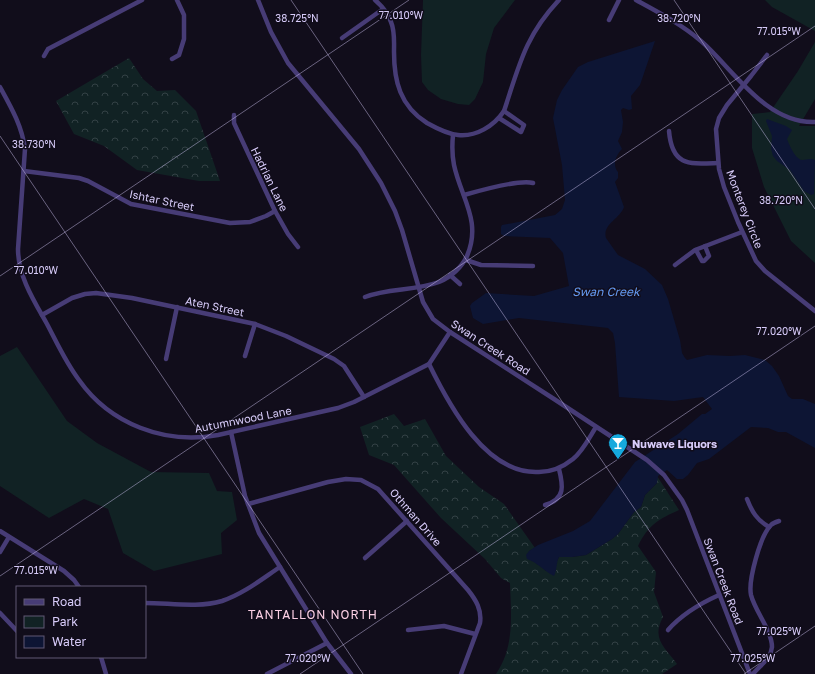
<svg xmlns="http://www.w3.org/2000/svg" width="815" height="674" viewBox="0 0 815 674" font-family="'Golos Text',sans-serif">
<defs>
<pattern id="forest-crowns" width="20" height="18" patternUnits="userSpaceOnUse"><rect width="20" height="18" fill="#112224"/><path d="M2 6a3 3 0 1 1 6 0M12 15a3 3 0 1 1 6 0" fill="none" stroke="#334145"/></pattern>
</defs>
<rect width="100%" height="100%" fill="#110d1b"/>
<g fill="#112224">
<path d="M423 0H515L494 28 486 54 483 82 475 99 469 105 458 104 441 99 428 90 422 82 421 55Z"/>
<path d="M765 0H815V31L772 7Z"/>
<path d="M815 42V99L799 126H815V263L791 241 764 187 752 148V114L770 112 798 71Z"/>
<path d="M17 347 67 421 97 443 151 472 209 473 217 491 232 492 237 520 221 533 222 554 154 571 123 553 108 509 84 499 49 518 0 486V356Z"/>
</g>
<g fill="url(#forest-crowns)">
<path d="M129 58 143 79 157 91 175 90 196 111 220 181H199L137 170 104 146 74 134 56 101Z"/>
<path d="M394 414 404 426 425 419 446 456 479 487 504 504 535 548 529 551C532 565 538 562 546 571H556V563L559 557H572L586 555 612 539 618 534 634 512 641 507 645 495 657 483V476L679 510C659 519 648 525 638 546L656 572 654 592 663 617C651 639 665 647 677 664L662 674H496C515 646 511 615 510 583L501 578 485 559 441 518 394 465 369 455 360 427Z"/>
</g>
<g fill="#0d1534">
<path d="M655 41 640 85 631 96 632 109 629 110 623 108 621 110 623 122 622 132 618 141 622 149C616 155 612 165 618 172V178L615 182 624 207C620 219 602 224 606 238L618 255 645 269 662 285 668 299 680 340 682 353 685 358 687 360 707 355 730 356 745 355 765 360 772 366 779 376 788 396 792 399H803L815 404V448L786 432H778L768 428 751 427 709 459 697 463 688 475 683 479H677L667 470 658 476 657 483 645 495 641 507 634 512 618 534 612 539 586 555 572 557H559C556 563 557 570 554 576 544 571 537 562 527 559L526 555 529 551 538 545 573 531 590 521 635 462 678 434 702 414H705L712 409 703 397 674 401 619 397 615 343 613 333 608 328 519 318 483 324 473 318 470 306 472 303 486 293 534 296 569 286 563 253 550 238 504 236 501 234V227L502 225 550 216 555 215 562 209 565 200 562 165 553 118 557 100 562 90 578 67 588 62Z"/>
<path d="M767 119 786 126 792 130 787 139C789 144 795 159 802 160 807 160 810 158 815 160L814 194 811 195 804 191 790 170 777 161 773 156 771 149 772 136 766 121Z"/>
</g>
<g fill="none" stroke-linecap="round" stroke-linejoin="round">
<g stroke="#473c76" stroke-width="4.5">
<path d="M258 0 271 32 288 63 359 149 381 183 395 211 402 230 423 302 433 319 450 332 554 399 647 460 664 475 669 482 682 500 687 510 750 674"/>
<path d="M375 0C382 6 388 13 391 22 395 31 394 42 394 52 394 81 400 106 427 123 436 128 447 134 458 135 476 137 494 126 504 111 519 66 525 36 559 0"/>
<path d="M636 0C658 12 681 24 701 41 733 69 766 124 815 122"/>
<path d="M609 20 619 0"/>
<path d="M342 38 383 9"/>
<path d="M767 55 751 76 727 105 719 118 716 129 719 169 724 187 738 222 756 261 765 271 815 311"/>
<path d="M44 56 48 49 142 0"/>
<path d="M172 59 179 55 184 39V15L177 0"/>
<path d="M0 87C11 107 22 126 25 149L18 249C18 276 34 301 47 324 57 343 66 363 79 380 110 424 165 445 218 435L338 408 354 402 429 364 450 332"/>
<path d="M234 115V123L275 211 288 234 298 247"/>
<path d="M499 118 521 132 524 125 504 111"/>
<path d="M669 131C672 167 690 164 718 163"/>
<path d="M24 171 79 178 88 181 131 204 230 223 250 222 266 216 275 211"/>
<path d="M464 195C478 191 520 179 533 183"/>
<path d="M696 250 702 261H704L709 256 705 246"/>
<path d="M466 260 481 265 533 266"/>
<path d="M675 265 695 250 742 232"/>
<path d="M450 275 460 284"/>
<path d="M365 297C388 288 415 291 439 282 451 277 462 267 467 256 482 221 461 198 454 165 452 155 452 145 453 135"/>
<path d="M42 315 72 298 85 294 96 293 132 298 255 324 286 336 334 359 344 366 364 397"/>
<path d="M245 356 255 324"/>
<path d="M166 359 177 307"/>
<path d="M429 364C449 405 486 475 539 472 552 472 563 467 573 459 583 451 589 438 596 427"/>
<path d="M231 432 245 496 259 533 327 643 351 674"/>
<path d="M747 499C752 512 757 520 769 527"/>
<path d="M248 504 328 482 346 479 361 480 378 489 468 590C476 600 482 610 480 623L461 674"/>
<path d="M545 505C566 499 563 485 559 469"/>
<path d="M0 531 64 571 74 580 79 587"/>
<path d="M0 552 9 537"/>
<path d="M365 558 407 521"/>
<path d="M145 603C170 603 198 608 222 601 243 594 262 579 280 567"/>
<path d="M0 613 17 631"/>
<path d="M408 630 444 626 475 634"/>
<path d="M668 630C682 614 699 604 719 595"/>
<path d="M101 657 106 674"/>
<path d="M267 674 327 643"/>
<path d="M753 674C760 665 771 659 772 647 772 631 755 611 751 595 748 581 760 536 771 525 773 523 776 522 779 521"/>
</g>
</g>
<path fill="none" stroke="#d8ccfa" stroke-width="1" stroke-opacity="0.45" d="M291 0 746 674M674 0 815 209M0 136 363 674M0 276 409 0M0 576 815 26M300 674 815 326M744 674 815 626"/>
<defs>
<g id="bar-pin" transform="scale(1)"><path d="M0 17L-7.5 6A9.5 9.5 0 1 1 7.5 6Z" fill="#15a9dd" stroke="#110d1b"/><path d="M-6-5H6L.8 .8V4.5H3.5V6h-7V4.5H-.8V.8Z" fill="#fff"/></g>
</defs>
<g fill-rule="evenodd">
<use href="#bar-pin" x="618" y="443"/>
</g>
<g text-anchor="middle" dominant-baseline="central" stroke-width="3" stroke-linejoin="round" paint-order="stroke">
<g font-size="11" fill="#d8ccfa" stroke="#110d1b">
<text transform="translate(270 179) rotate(64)">Hadrian Lane</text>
<text transform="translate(162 200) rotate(12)">Ishtar Street</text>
<text transform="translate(745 209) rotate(69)">Monterey Circle</text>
<text transform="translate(215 306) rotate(12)">Aten Street</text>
<text transform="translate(491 347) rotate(33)">Swan Creek Road</text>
<text transform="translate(243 419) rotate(-11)">Autumnwood Lane</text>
<text transform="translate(416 517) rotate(49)">Othman Drive</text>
<text transform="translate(724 581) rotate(69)">Swan Creek Road</text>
</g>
<g font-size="11" font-weight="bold" fill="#d8ccfa" stroke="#110d1b" text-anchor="start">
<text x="632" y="443">Nuwave Liquors</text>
</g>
<g font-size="12" font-style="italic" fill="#6499f0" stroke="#110d1b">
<text x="606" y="291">Swan Creek</text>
</g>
<g font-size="12" letter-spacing="1" fill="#facee3" stroke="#110d1b">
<text x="313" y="614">TANTALLON NORTH</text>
</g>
</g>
<g font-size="10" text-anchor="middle" fill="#d8ccfa" stroke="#110d1b" stroke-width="3" stroke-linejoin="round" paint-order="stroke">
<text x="401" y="19">77.010°W</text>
<text x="297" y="22">38.725°N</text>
<text x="679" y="22">38.720°N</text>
<text x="779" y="35">77.015°W</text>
<text x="34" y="148">38.730°N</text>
<text x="781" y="204">38.720°N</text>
<text x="36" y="274">77.010°W</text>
<text x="779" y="335">77.020°W</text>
<text x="36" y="574">77.015°W</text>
<text x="779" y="635">77.025°W</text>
<text x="308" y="662">77.020°W</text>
<text x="753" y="662">77.025°W</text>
</g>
<rect x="16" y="586" width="130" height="72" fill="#110d1b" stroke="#615974"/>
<rect x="24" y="599" width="20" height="6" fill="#473c76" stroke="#615974"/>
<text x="52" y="606" font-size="12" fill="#d8ccfa">Road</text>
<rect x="24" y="616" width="20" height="12" fill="#112224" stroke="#615974"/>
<text x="52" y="626" font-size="12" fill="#d8ccfa">Park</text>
<rect x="24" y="636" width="20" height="12" fill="#0d1534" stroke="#615974"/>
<text x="52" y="646" font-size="12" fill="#d8ccfa">Water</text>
</svg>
